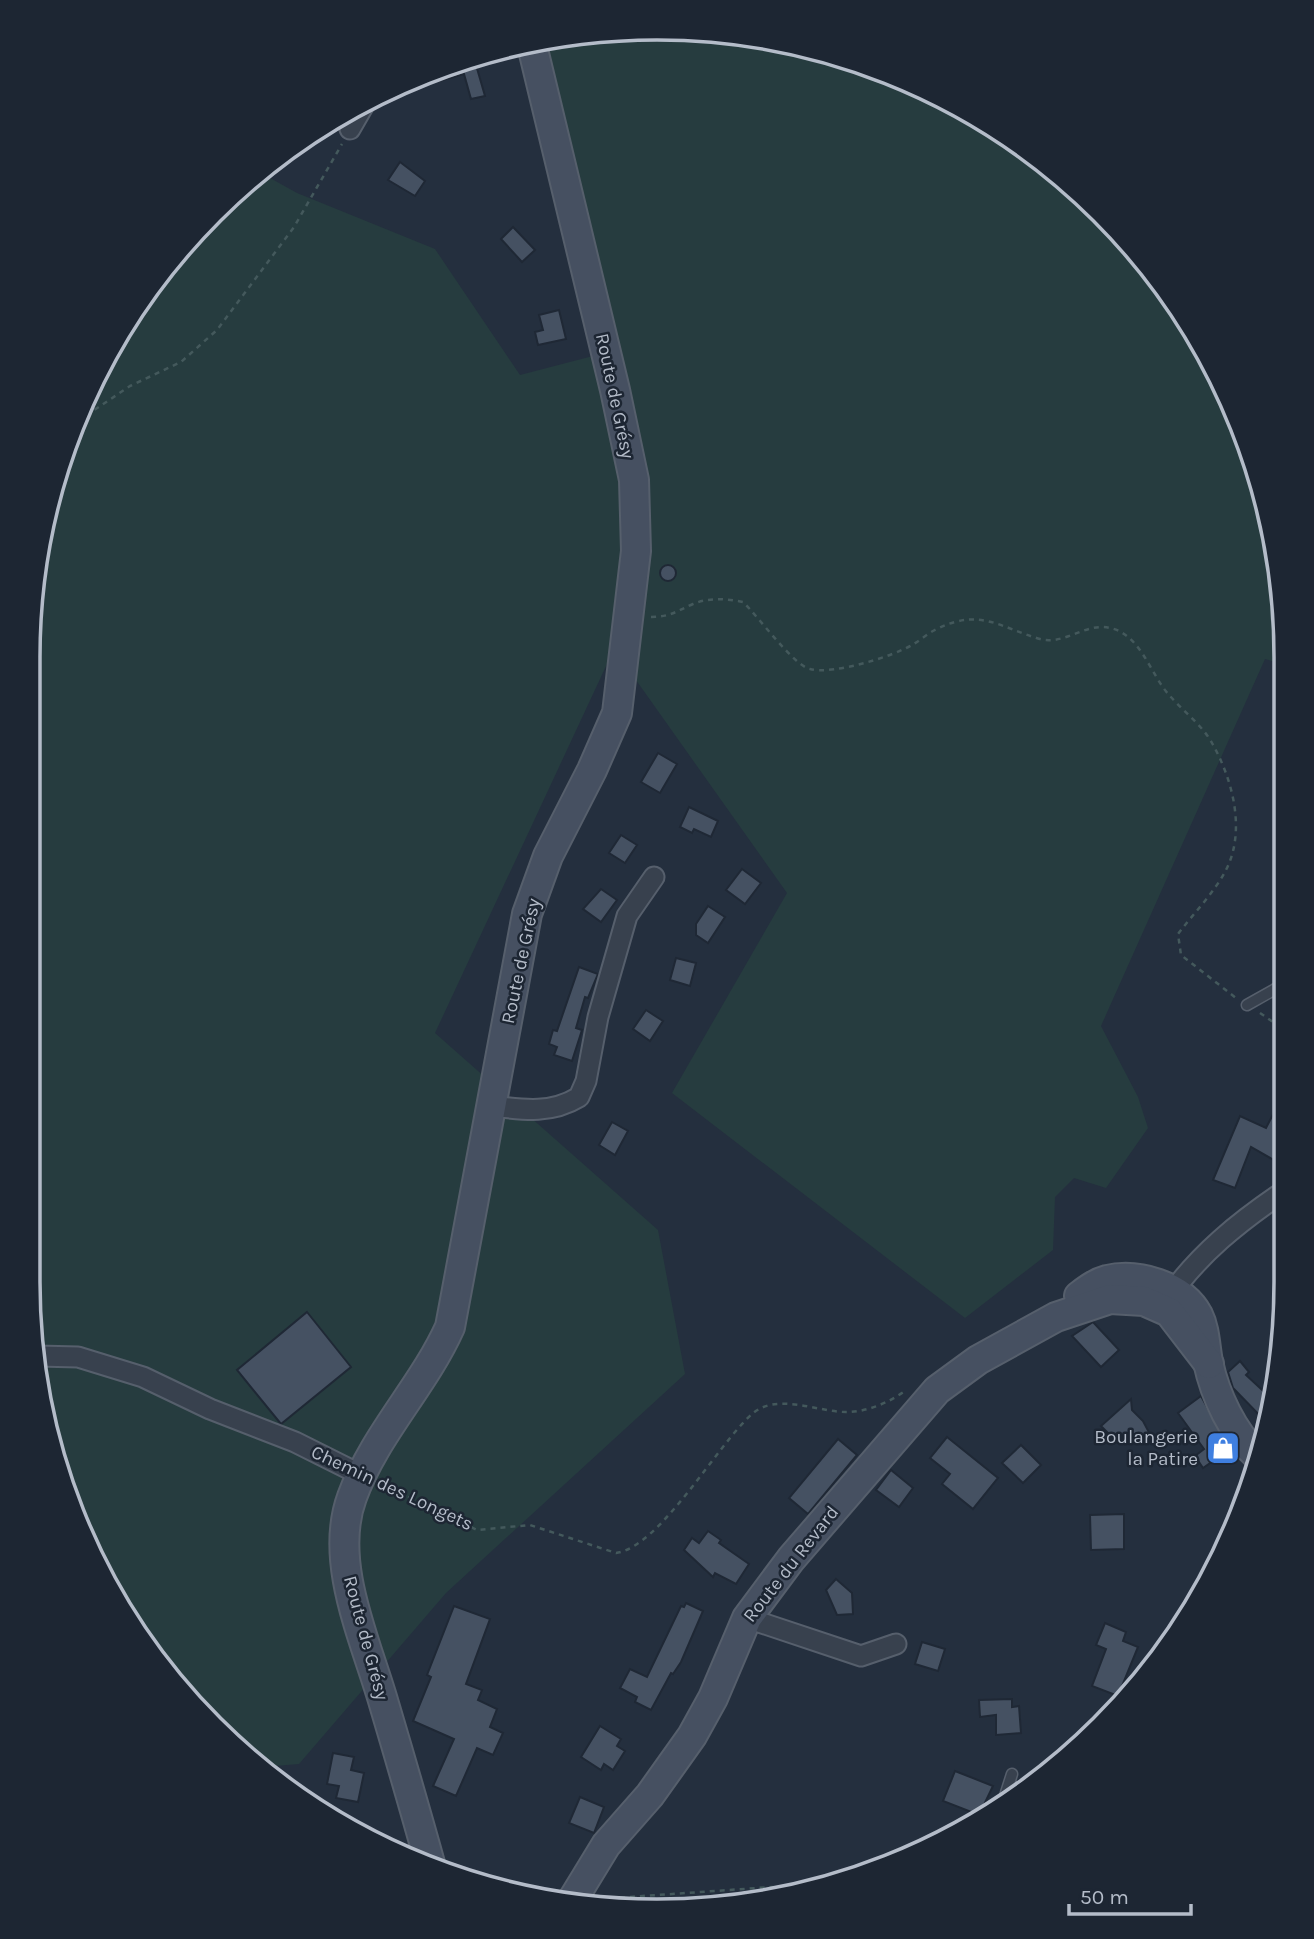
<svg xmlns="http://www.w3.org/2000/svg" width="1314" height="1939" viewBox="0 0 1314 1939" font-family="Karla,sans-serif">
<rect width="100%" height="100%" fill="#242f3e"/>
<path fill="#263c3f" d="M657 28 780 40 898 76 1007 134 1102 213 1221 378 1274 535 1286 665 1265 659 1101 1026 1138 1097 1148 1128 1106 1188 1074 1178 1055 1197 1053 1250 965 1318 672 1093 787 893 614 649 435 1033 658 1230 685 1374 446 1593 299 1764 262 1767 243 1755 134 1631 50 1445 28 1282V657L40 535 93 378 213 212 261 173 297 193 435 249 520 375 616 350 545 39Z"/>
<g fill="#455162" stroke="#1f2835" stroke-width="2">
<path d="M474 58 485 96 471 99 464 74 439 81 436 70Z"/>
<path d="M400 162 425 181 415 196 388 180Z"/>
<path d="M513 227 535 250 522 262 501 239Z"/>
<path d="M559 310 566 339 538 345 535 332 543 330 539 315Z"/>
<circle cx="668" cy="573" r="8"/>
<path d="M658 753 677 764 660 793 641 782Z"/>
<path d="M689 807 718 821 711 837 694 829 692 833 680 827Z"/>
<path d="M621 835 637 845 625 863 609 853Z"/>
<path d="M742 869 761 883 745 904 726 890Z"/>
<path d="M601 889 617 900 601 922 583 909Z"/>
<path d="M708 906 725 917 708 943 696 935V924Z"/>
<path d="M676 958 696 963 690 986 670 980Z"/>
<path d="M579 967 598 974 588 998 585 997 576 1028 582 1030 572 1061 554 1055 557 1047 549 1044 553 1030 557 1031Z"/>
<path d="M646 1010 663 1021 650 1041 633 1029Z"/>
<path d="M1286 1089V1167L1251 1147 1235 1188 1213 1180 1240 1116 1266 1128Z"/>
<path d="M612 1122 628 1131 615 1155 599 1145Z"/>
<path d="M307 1312 351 1367 281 1424 237 1370Z"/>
<path d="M1093 1322 1119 1350 1101 1367 1072 1336Z"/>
<path d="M1240 1361 1249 1372 1246 1375 1274 1401 1268 1424 1233 1388 1228 1372Z"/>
<path d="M1201 1396 1230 1449 1203 1468 1195 1456 1204 1449 1178 1413Z"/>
<path d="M1131 1399 1132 1410 1143 1421 1154 1442 1127 1433 1117 1442 1101 1426Z"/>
<path d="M947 1437 998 1478 973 1509 942 1484 950 1474 930 1458Z"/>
<path d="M838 1439 857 1455 808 1514 789 1498Z"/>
<path d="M1021 1445 1041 1465 1023 1483 1002 1463Z"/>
<path d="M891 1470 913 1488 899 1507 876 1490Z"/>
<path d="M1124 1514V1549L1091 1550 1090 1515Z"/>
<path d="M708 1531 721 1540 719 1543 749 1564 736 1584 715 1573 713 1577 684 1550 692 1538 699 1543Z"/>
<path d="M836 1579 852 1593 853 1614 837 1615 826 1590Z"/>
<path d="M686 1603 703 1611 681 1662 673 1674 671 1673 651 1710 635 1702 637 1697 620 1688 630 1669 647 1677 681 1606 684 1607Z"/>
<path d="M454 1606 490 1619 466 1684 482 1690 478 1700 497 1709 490 1727 503 1733 493 1755 477 1748 456 1796 433 1786 454 1739 413 1721 431 1677 427 1675Z"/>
<path d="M1105 1623 1126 1632 1123 1641 1138 1647 1118 1696 1092 1686 1106 1649 1096 1645Z"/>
<path d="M922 1642 945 1649 938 1671 915 1664Z"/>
<path d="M1012 1699V1707L1019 1706 1021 1733 996 1735V1715L980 1717 979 1700Z"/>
<path d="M600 1726 621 1739 617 1746 625 1751 613 1770 604 1764 601 1770 581 1757Z"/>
<path d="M333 1753 354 1757 351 1770 364 1773 358 1802 336 1798 339 1786 327 1784Z"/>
<path d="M955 1771 993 1786 979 1815 943 1801Z"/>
<path d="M580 1797 604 1807 594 1833 569 1823Z"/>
</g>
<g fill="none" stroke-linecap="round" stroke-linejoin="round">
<g stroke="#565f6c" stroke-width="13">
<g id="lane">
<path d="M1247 1005 1286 983"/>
<path d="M1005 1796 1012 1774"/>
</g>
</g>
<g stroke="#565f6c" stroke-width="23">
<g id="street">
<path d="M350 129 365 103"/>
<path d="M492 1106C524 1110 551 1114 579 1097L586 1081 598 1017 627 916 654 877"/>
<path d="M1166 1301C1198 1254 1240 1221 1286 1190"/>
<path d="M38 1356 78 1357 143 1377 210 1409 295 1442 361 1475"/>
<path d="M747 1618 861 1656 896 1644"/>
</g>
</g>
<g stroke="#565f6c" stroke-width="32">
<g id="secondary">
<path d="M1079 1296C1087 1290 1096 1283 1107 1280 1137 1273 1182 1285 1198 1315 1205 1329 1205 1346 1208 1362 1215 1395 1233 1434 1258 1456"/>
<path d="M431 1867C416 1813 400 1758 384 1704 366 1641 328 1562 352 1497 375 1434 423 1387 450 1327L527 914 548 856 592 770 617 713 636 551 634 480 615 390 531 41"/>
<path d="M570 1904 606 1845 650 1795 692 1736 713 1698 747 1618 791 1559 937 1390 978 1360 1056 1317 1110 1299 1144 1301 1169 1312 1209 1364"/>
</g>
</g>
<g stroke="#44595c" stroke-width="2.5" stroke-dasharray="5 5" stroke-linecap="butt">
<path d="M78 421 130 386 181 362 217 330 294 227 342 144"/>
<path d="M651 617C670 617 677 611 693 604 710 597 727 599 743 602 758 616 794 666 810 669 833 675 891 657 912 645 921 640 929 632 939 628 981 608 1001 628 1040 639 1061 645 1081 627 1102 627 1140 628 1149 674 1170 696 1184 712 1202 725 1212 743 1233 780 1246 831 1226 870 1214 893 1193 914 1178 934L1181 955 1236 998"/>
<path d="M1260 1013 1286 1031"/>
<path d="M381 1484 477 1530 530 1525 616 1553C660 1547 717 1445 752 1414 777 1392 817 1412 846 1412 867 1412 888 1403 905 1391"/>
<path d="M600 1899 772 1887 801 1891"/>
</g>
<use href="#lane" stroke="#38414e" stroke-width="10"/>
<use href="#street" stroke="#38414e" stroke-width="19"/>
<use href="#secondary" stroke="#465061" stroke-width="28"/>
</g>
<defs>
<g id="shop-square" transform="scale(1.75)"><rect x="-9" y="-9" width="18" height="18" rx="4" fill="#3f7fe0" stroke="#1d2633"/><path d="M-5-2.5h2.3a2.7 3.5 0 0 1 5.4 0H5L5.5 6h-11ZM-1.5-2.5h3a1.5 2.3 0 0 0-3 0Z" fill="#fff"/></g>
</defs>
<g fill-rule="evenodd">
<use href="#shop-square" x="1223" y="1448"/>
</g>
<g text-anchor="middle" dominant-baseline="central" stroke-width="5" stroke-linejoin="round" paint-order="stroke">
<g font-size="19" fill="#b4bcc9" stroke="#1d2633">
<text transform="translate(615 396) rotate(78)">Route de Grésy</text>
<text transform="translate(521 961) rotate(-78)">Route de Grésy</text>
<text transform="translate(392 1488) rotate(25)">Chemin des Longets</text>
<text transform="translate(791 1564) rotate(-52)">Route du Revard</text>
<text transform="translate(366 1638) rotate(75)">Route de Grésy</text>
</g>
<g font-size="19" fill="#b4bcc9" stroke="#1d2633" text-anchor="end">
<text x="1198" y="1437">Boulangerie<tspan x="1198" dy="22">la Patire</tspan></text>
</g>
</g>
<path d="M0 0H1314V1939H0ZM657 40H657A617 617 0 0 1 1274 657V1282A617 617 0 0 1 657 1899H657A617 617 0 0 1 40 1282V657A617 617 0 0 1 657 40Z" fill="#1d2633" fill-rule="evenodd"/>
<path fill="none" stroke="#b4bcc9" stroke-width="3.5" d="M657 40H657A617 617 0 0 1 1274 657V1282A617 617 0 0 1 657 1899H657A617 617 0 0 1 40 1282V657A617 617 0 0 1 657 40Z"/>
<path d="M1069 1904v10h122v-10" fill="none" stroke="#b4bcc9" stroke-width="3.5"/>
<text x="1080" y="1904" font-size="21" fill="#b4bcc9" stroke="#1d2633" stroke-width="5" paint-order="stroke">50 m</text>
</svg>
